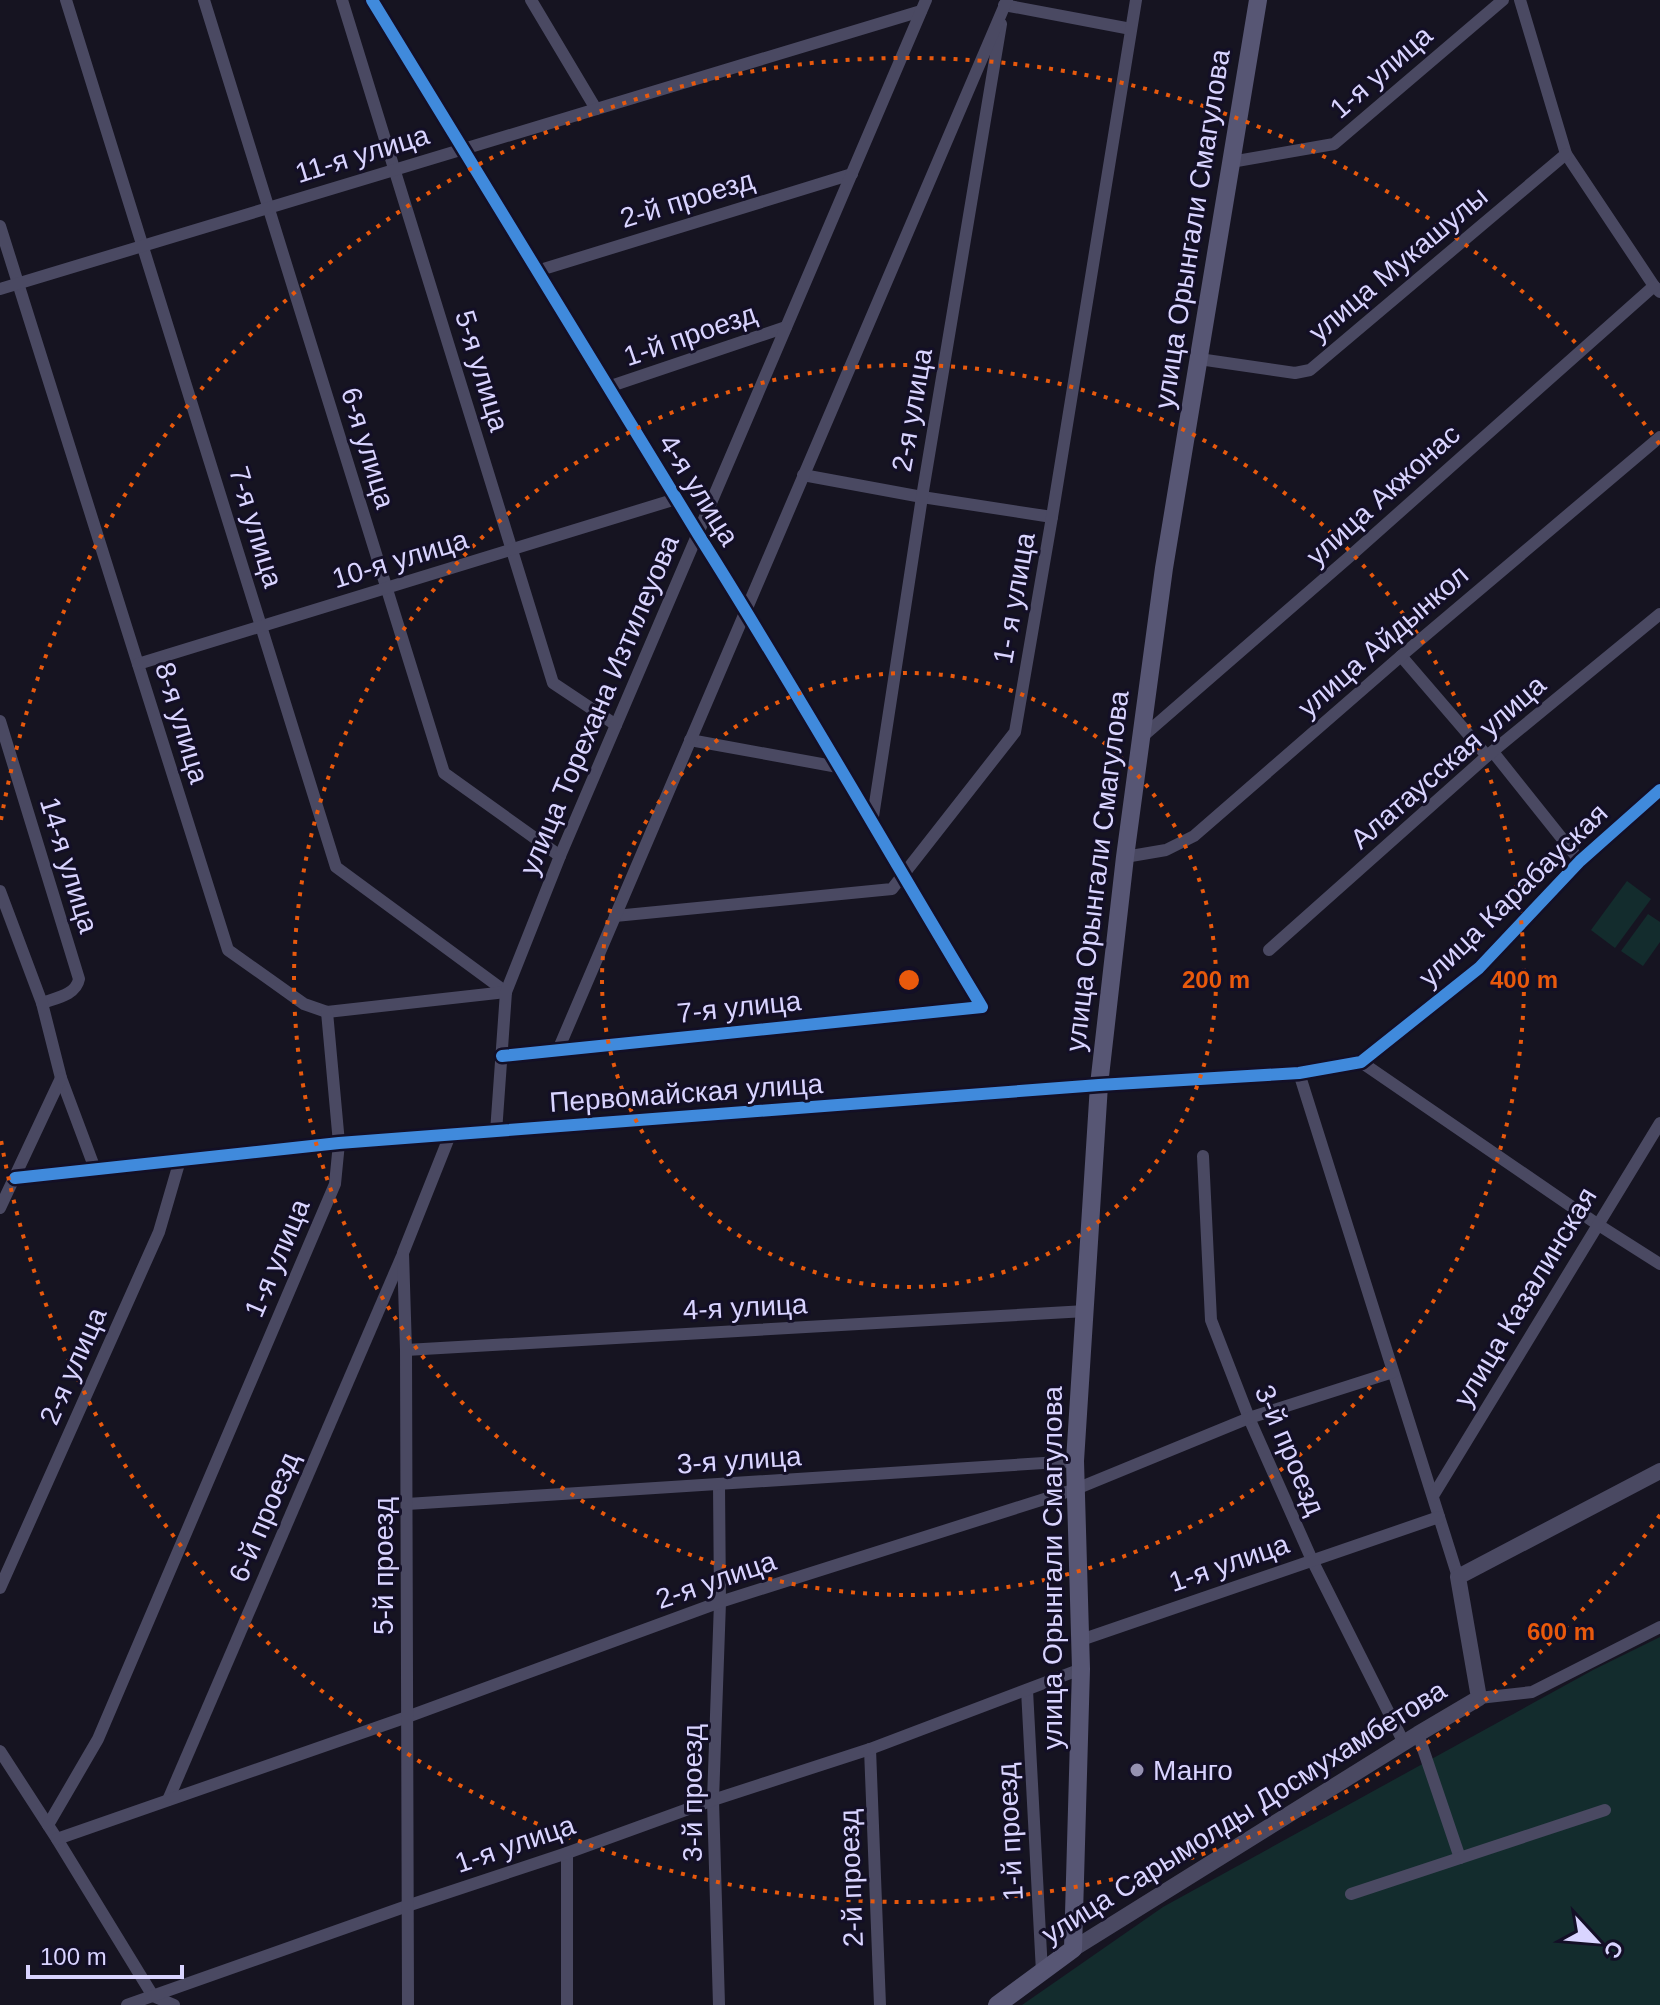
<svg xmlns="http://www.w3.org/2000/svg" width="1660" height="2005" viewBox="0 0 1660 2005" font-family="Helvetica,sans-serif">
<rect width="100%" height="100%" fill="#161421"/>
<g fill="#132c2d">
<path d="M1627 881 1651 899 1615 948 1591 930Z"/>
<path d="M1648 914 1660 922V942L1643 966 1621 951Z"/>
<path d="M1660 1637V2005H1022L1163 1907 1593 1670Z"/>
</g>
<g fill="none" stroke-linecap="round" stroke-linejoin="round">
<g stroke="#4a4962" stroke-width="12">
<path d="M66 0 336 867 506 992"/>
<path d="M204 0 444 773 560 856"/>
<path d="M342 0 553 683 616 725"/>
<path d="M372 0 698 534C796 689 887 850 982 1007L502 1056"/>
<path d="M531 0 596 109"/>
<path d="M1520 0 1566 154 1654 286 1660 292"/>
<path d="M1004 5 1131 29"/>
<path d="M1231 162 1334 144 1503 0"/>
<path d="M0 226 228 950 304 1004 327 1012 506 992"/>
<path d="M537 271 852 174"/>
<path d="M0 289 921 11"/>
<path d="M1199 359 1295 373 1310 370 1566 154"/>
<path d="M608 387 786 327"/>
<path d="M803 475 922 497 1052 517"/>
<path d="M1401 656 1487 756"/>
<path d="M138 664 676 499"/>
<path d="M0 721 79 979C76 995 56 998 42 1003"/>
<path d="M1142 737 1348 558 1654 286"/>
<path d="M690 740 838 767"/>
<path d="M1493 752 1580 861"/>
<path d="M872 823 922 497 1001 24"/>
<path d="M1125 857 1166 850 1194 836 1401 656 1660 437"/>
<path d="M0 891 42 1003 61 1078 95 1169"/>
<path d="M615 916 892 889 1015 732 1052 517 1136 0"/>
<path d="M1269 950 1487 756 1660 614"/>
<path d="M558 1050 1007 0"/>
<path d="M1361 1062 1597 1224 1660 1264"/>
<path d="M1299 1073 1458 1577"/>
<path d="M496 1132 506 992 560 856 926 0"/>
<path d="M1203 1156 1211 1320 1249 1418 1312 1560 1404 1743"/>
<path d="M15 1178 339 1143 1099 1085 1299 1073 1361 1062 1479 968 1580 861 1660 790"/>
<path d="M0 1208 61 1078"/>
<path d="M406 1350 1086 1311"/>
<path d="M719 1485 720 1602 713 1800 719 2005"/>
<path d="M1433 1496 1660 1123"/>
<path d="M407 1504 1075 1461"/>
<path d="M0 1588 159 1232 180 1160"/>
<path d="M1081 1640 1439 1517"/>
<path d="M1027 1690 1042 1972"/>
<path d="M1479 1698 1532 1692 1660 1627"/>
<path d="M1418 1734 1460 1858"/>
<path d="M870 1749 880 2005"/>
<path d="M0 1751 57 1839 153 1996"/>
<path d="M168 1800 402 1256"/>
<path d="M48 1825 98 1739 335 1184 339 1143 327 1012"/>
<path d="M57 1839 407 1717 720 1602 1076 1489 1249 1418 1393 1372"/>
<path d="M567 1853V2005"/>
<path d="M1351 1894 1605 1810"/>
<path d="M153 1996 174 2005"/>
<path d="M127 2005 407 1906 567 1853 713 1800 870 1749 1081 1669"/>
<path d="M408 2005 406 1350 403 1253 450 1135"/>
</g>
<path stroke="#4a4962" stroke-width="16" d="M1073 1949 1418 1734 1479 1698 1458 1577 1660 1471"/>
<path stroke="#575674" stroke-width="18" d="M997 2005 1073 1949 1081 1669 1075 1461 1099 1085 1125 857 1164 568 1258 0"/>
<g stroke="#130f26" stroke-width="17">
<g id="cycleway">
<path d="M372 0 698 534C796 689 887 850 982 1007L502 1056"/>
<path d="M15 1178 339 1143 1099 1085 1299 1073 1361 1062 1479 968 1580 861 1660 790"/>
</g>
</g>
<use href="#cycleway" stroke="#408adc" stroke-width="12"/>
</g>
<g fill="none" stroke="#e8590c" stroke-width="4" stroke-dasharray="4 8">
<circle cx="909" cy="980" r="307"/>
<circle cx="909" cy="980" r="615"/>
<path d="M1660 1515A922 922 0 0 1 1 1140M1 820A922 922 0 0 1 1660 445"/>
</g>
<circle fill="#9591b1" stroke="#130f26" stroke-width="3" cx="1137" cy="1770" r="8"/>
<g text-anchor="middle" dominant-baseline="central" stroke-width="6" stroke-linejoin="round" paint-order="stroke">
<g font-size="28" fill="#d9d4ff" stroke="#130f26">
<text transform="translate(1381 72) rotate(-41)">1-я улица</text>
<text transform="translate(362 154) rotate(-17)">11-я улица</text>
<text transform="translate(687 199) rotate(-17)">2-й проезд</text>
<text transform="translate(1192 229) rotate(-81)">улица Орынгали Смагулова</text>
<text transform="translate(1398 264) rotate(-40)">улица Мукашулы</text>
<text transform="translate(690 335) rotate(-19)">1-й проезд</text>
<text transform="translate(482 371) rotate(73)">5-я улица</text>
<text transform="translate(912 410) rotate(-80)">2-я улица</text>
<text transform="translate(368 448) rotate(73)">6-я улица</text>
<text transform="translate(699 490) rotate(58)">4-я улица</text>
<text transform="translate(1383 495) rotate(-42)">улица Акжонас</text>
<text transform="translate(256 527) rotate(73)">7-я улица</text>
<text transform="translate(400 559) rotate(-17)">10-я улица</text>
<text transform="translate(1014 598) rotate(-80)">1- я улица</text>
<text transform="translate(1383 641) rotate(-41)">улица Айдынкол</text>
<text transform="translate(599 705) rotate(-67)">улица Торехана Изтилеуова</text>
<text transform="translate(182 723) rotate(73)">8-я улица</text>
<text transform="translate(1448 762) rotate(-41)">Алатаусская улица</text>
<text transform="translate(69 865) rotate(73)">14-я улица</text>
<text transform="translate(1097 871) rotate(-83)">улица Орынгали Смагулова</text>
<text transform="translate(1513 895) rotate(-44)">улица Карабауская</text>
<text transform="translate(739 1007) rotate(-6)">7-я улица</text>
<text transform="translate(686 1093) rotate(-4)">Первомайская улица</text>
<text transform="translate(277 1258) rotate(-67)">1-я улица</text>
<text transform="translate(1525 1297) rotate(-59)">улица Казалинская</text>
<text transform="translate(745 1307) rotate(-3)">4-я улица</text>
<text transform="translate(73 1366) rotate(-66)">2-я улица</text>
<text transform="translate(1290 1450) rotate(67)">3-й проезд</text>
<text transform="translate(739 1460) rotate(-4)">3-я улица</text>
<text transform="translate(264 1517) rotate(-67)">6-й проезд</text>
<text transform="translate(1229 1563) rotate(-19)">1-я улица</text>
<text transform="translate(383 1566) rotate(-90)">5-й проезд</text>
<text transform="translate(1052 1568) rotate(-90)">улица Орынгали Смагулова</text>
<text transform="translate(716 1580) rotate(-19)">2-я улица</text>
<text transform="translate(692 1793) rotate(-90)">3-й проезд</text>
<text transform="translate(1244 1812) rotate(-32)">улица Сарымолды Досмухамбетова</text>
<text transform="translate(1010 1832) rotate(-93)">1-й проезд</text>
<text transform="translate(515 1844) rotate(-19)">1-я улица</text>
<text transform="translate(851 1878) rotate(-92)">2-й проезд</text>
</g>
<g font-size="28" fill="#d9d4ff" stroke="#130f26" text-anchor="start">
<text x="1153" y="1770">Манго</text>
</g>
</g>
<circle cx="909" cy="980" r="12" fill="#e8590c" stroke="#130f26" stroke-width="4"/>
<g font-size="24" text-anchor="middle" font-weight="bold" fill="#e8590c" stroke="#130f26" stroke-width="6" stroke-linejoin="round" paint-order="stroke">
<text x="1216" y="988">200 m</text>
<text x="1524" y="988">400 m</text>
<text x="1561" y="1640">600 m</text>
</g>
<g transform="translate(1596 1941) rotate(116)" stroke="#130f26" stroke-width="6" paint-order="stroke">
<path d="M0-6L14 30L0 20L-14 30Z" fill="#d9d4ff"/>
<text y="-12" font-size="22" font-weight="bold" text-anchor="middle" fill="#d9d4ff">С</text>
</g>
<path d="M28 1965v12h154v-12" fill="none" stroke="#d9d4ff" stroke-width="4"/>
<text x="40" y="1965" font-size="24" fill="#d9d4ff" stroke="#130f26" stroke-width="6" paint-order="stroke">100 m</text>
</svg>
